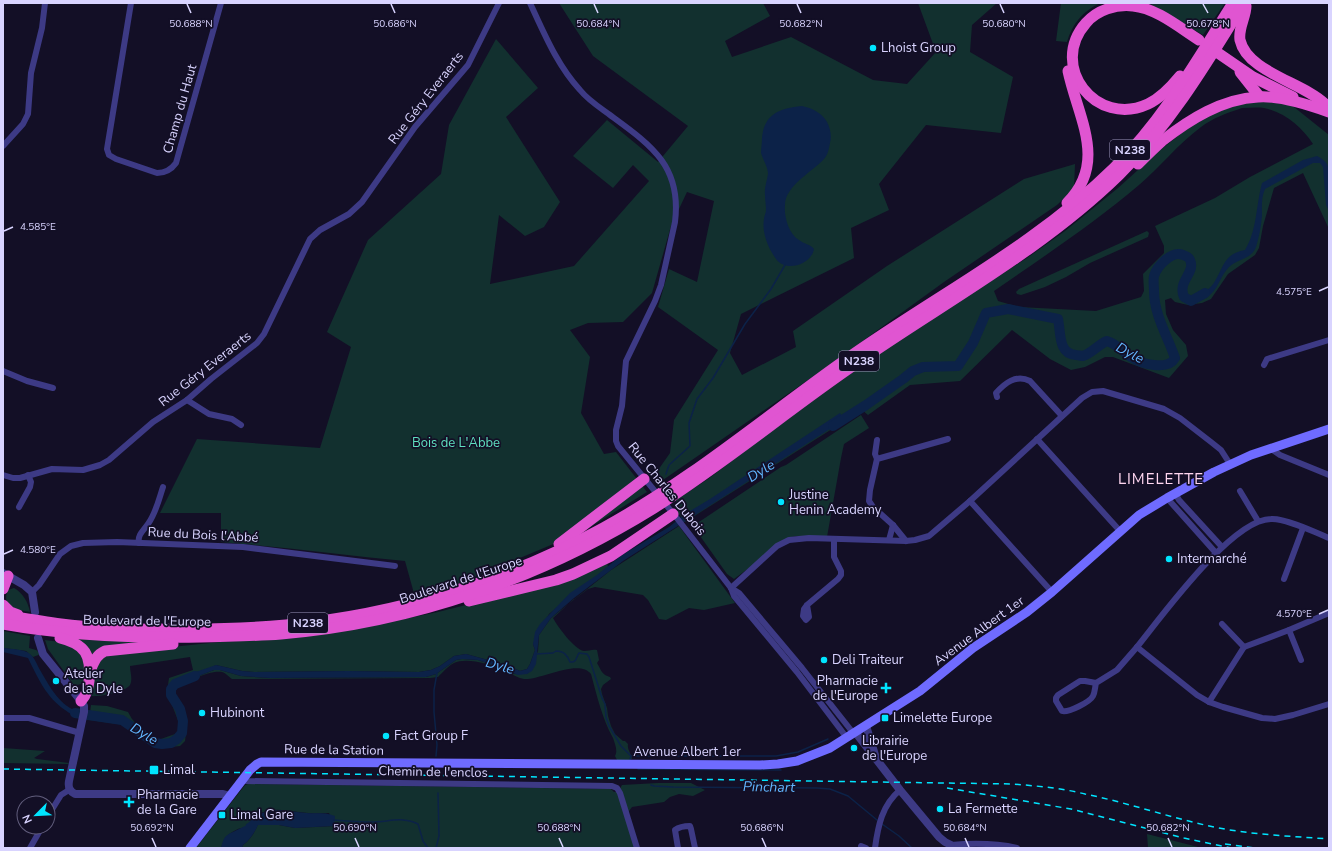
<svg xmlns="http://www.w3.org/2000/svg" width="1332" height="851" viewBox="0 0 1332 851" font-family="'Nunito Sans',sans-serif">
<rect width="100%" height="100%" fill="#130f26"/>
<g fill="#12302f" fill-rule="evenodd">
<path d="M559 3H763L770 16 725 41 732 57 791 37 873 80 907 84 936 52 918 3H997L972 25 970 52 1013 77 1001 133 926 125 879 184 889 210 851 228 854 258 741 314 730 353 742 375 796 347 793 331 887 266 1024 179 1075 164 1074 189 1057 205 944 282 824 369 663 480 656 473 670 453 674 420 718 350 658 307 669 269 697 282 714 201 687 192 671 226 652 293 623 322 588 323 570 330 590 357 581 413 604 454 616 452 647 492 582 532 448 588 415 597 405 561C344 555 283 547 221 542V513H160L197 439 320 448 351 347 327 332 368 240 441 174 449 125 496 39 538 88 506 117 560 202 544 227 525 236 499 215 490 284 574 266 649 181 633 165 613 188 573 156 607 120 658 162 688 126 593 56Z"/>
<path d="M1061 3H1100C1083 11 1072 24 1067 42L1056 41Z"/>
<path d="M1149 3H1225L1203 35Z"/>
<path d="M1266 101 1288 105 1294 107 1329 135V229L1303 173 1274 188 1263 226 1259 248 1255 255 1228 274 1211 299 1202 303 1188 305 1175 302 1171 298 1165 300 1166 314 1173 330 1186 345 1188 356 1169 378 1113 357H1105L1085 367 1071 370 1050 359 1012 330 960 381 910 385 868 415 862 410 685 522 678 513 676 500 708 479 789 418 892 344 1027 258 1065 231 1118 188 1159 151 1192 125 1230 105ZM1242 108C1249 108 1257 107 1264 108 1284 112 1302 127 1313 144L1250 177 1215 198 1155 226 1164 246V253L1143 274 1144 291 1141 297 1096 311 1019 307 998 301 994 291C1043 257 1093 224 1139 185 1160 167 1178 144 1201 127 1213 118 1227 113 1242 108Z"/>
<path d="M1147 231 1149 233 1148 237 1090 263 1066 277 1045 287 1021 295 1017 294 1016 292 1019 289Z"/>
<path d="M861 415 869 428 844 444 841 458 827 537 797 536 791 537 734 579 727 574 693 526 781 467 786 465Z"/>
<path d="M679 526 735 603 704 610 689 608 666 620 659 619 648 600 643 595 595 587 588 589 575 599H574L553 618C558 627 574 649 584 651 589 651 592 649 597 650L599 660 597 663C601 670 602 675 610 677L611 679 603 685 601 689 602 694 607 708 608 716 611 726 615 734 623 741H625L628 744C627 750 631 753 632 759L627 761 617 760 615 756C618 751 615 744 613 738 602 718 597 696 591 674 579 658 541 680 524 679 516 678 509 672 502 669 490 664 466 657 454 663 448 666 443 672 438 677L430 678 232 679C229 677 226 673 222 672 209 670 186 682 175 689V695L187 725 185 741 180 746 162 748 154 745 124 725 89 720 91 705 107 706 128 712 132 719 146 734 158 740 175 734 180 730 179 723 167 692 169 678 193 670 190 657 130 666C130 672 133 679 130 685 125 692 100 697 91 696L97 665 101 659 113 653 220 642 295 638 364 627 438 612 558 582 607 561 608 567 549 614 533 644 535 650 530 664 527 669 520 671 506 665 466 654 454 656 440 666 431 670 419 672 348 671 254 672 242 671 216 665 183 682 214 670H220L241 676 270 678 426 677 436 674 456 660 462 659 478 660 496 666 515 674H527L538 651 539 635 551 618 611 570Z"/>
<path d="M14 588C23 593 28 602 30 612 18 610 0 607 8 590Z"/>
<path d="M3 631 30 636 29 648 36 650 41 654 33 657 26 651 3 648Z"/>
<path d="M76 638 153 641 91 655Z"/>
<path d="M45 640 68 643 84 653 85 679 81 684 77 685 73 684 48 649Z"/>
<path d="M3 748 45 751 34 758 37 759 69 763 68 764 3 763Z"/>
<path d="M658 783H691L705 790 693 796 679 794 670 797 664 802 632 807 626 815 636 848H242L243 845C250 840 255 832 258 824L279 825 295 828 334 826 329 813C322 813 315 814 308 813 292 812 276 806 261 813 255 816 251 823 245 827 243 828 239 828 236 830 225 836 226 837 221 848H196L245 785 248 784 611 789 614 792H618L622 785Z"/>
<path d="M1147 834 1202 848H1148Z"/>
</g>
<g fill="#0c2248">
<path d="M802 106C812 108 822 113 827 122 830 128 832 135 830 143 829 148 828 155 824 159 812 172 785 186 785 205 784 216 788 233 799 240 804 244 810 244 814 249 812 262 793 270 782 264 777 262 774 256 771 251 766 242 762 229 764 219 764 216 766 213 766 210 766 205 765 200 765 195 764 188 767 181 768 174 768 167 763 160 761 153 761 149 762 143 762 138 764 114 780 108 802 106Z"/>
<path d="M1317 156C1321 158 1324 160 1327 164 1332 175 1329 199 1329 211L1326 205 1323 167 1320 163H1313L1265 189C1261 198 1262 207 1262 216 1261 227 1259 237 1256 247 1252 259 1237 259 1229 267 1217 280 1218 296 1197 302L1195 300V297C1203 293 1211 289 1215 281 1224 266 1224 254 1245 250 1257 231 1256 205 1262 183L1303 160Z"/>
<path d="M840 413 844 420 623 561 574 598 551 618 539 635 536 664 532 671 527 674 518 675 496 666 478 660 462 659 456 660 436 674 426 677 270 678 241 676 220 670H214L183 682 184 676 216 665 242 671 254 672 348 671 419 672 431 670 440 666 454 656 466 654 506 665 520 671 527 669 530 664 535 650 533 644 535 632 540 624 570 593 597 575 622 555 669 527 685 514 710 499Z"/>
<path d="M3 648C11 649 24 649 30 654 35 658 37 665 40 670 50 687 60 707 80 712L79 716C74 716 69 713 65 710 46 697 38 678 28 658L3 652Z"/>
<path d="M270 810C283 810 294 812 306 813 316 814 326 812 335 816L334 826 295 828 279 825H258C255 832 250 840 243 845L242 848H221C222 844 223 839 226 836 231 832 238 830 243 827 249 824 243 826 248 823 255 817 261 813 270 810Z"/>
</g>
<g fill="none" stroke-linecap="round" stroke-linejoin="round">
<g stroke="#0c2248" stroke-width="1.5">
<path d="M666 474 669 465 690 446 689 423 697 399 713 378 745 324 771 289 785 265"/>
<path d="M536 654 553 653 556 651C564 651 567 655 570 662 577 663 576 657 579 653L587 654 589 657 602 698 605 704 606 717 609 726 621 746 631 756 630 759"/>
<path d="M436 756 437 745 434 712V690L437 673"/>
<path d="M631 756H776L798 752 828 739"/>
<path d="M638 769 781 770"/>
<path d="M651 785 654 786 673 787 817 788 830 789 848 796 877 820"/>
<path d="M334 820C347 821 360 822 372 822 388 822 404 816 418 824L423 841 428 848"/>
<path d="M882 824 899 836 912 848"/>
<path d="M436 848 439 836 438 793"/>
</g>
<g stroke="#0c2248" stroke-width="10">
<path d="M833 426 866 405 903 379 913 371 923 367 958 366 973 343 986 313 1008 309 1058 319C1061 333 1058 354 1076 355 1077 355 1082 356 1083 356 1092 353 1099 344 1107 341 1117 344 1122 351 1131 357 1141 364 1168 371 1175 358 1168 337 1154 315 1154 291 1154 287 1153 280 1154 276 1157 266 1172 250 1183 255 1186 256 1189 257 1190 260 1196 273 1177 281 1184 297L1191 301 1205 293"/>
<path d="M75 713 122 720 155 743 162 744 171 743 177 739 182 733 183 721 180 709 171 695V689L175 684 195 676"/>
</g>
<g stroke="#3d3a85" stroke-width="6">
<path d="M131 3 107 149 109 155 116 159 157 173C165 173 171 170 176 163L221 3"/>
<path d="M530 3C544 33 557 65 580 90 588 100 599 107 610 115 651 145 682 166 675 222L661 285 655 301 626 361 622 406 616 430V441L618 446 676 517 731 588 734 596 797 672 847 738"/>
<path d="M3 146 23 124 28 114 31 73 42 28 45 3"/>
<path d="M1264 365 1267 359 1329 340"/>
<path d="M3 371 27 381 53 388"/>
<path d="M997 397 996 393C1005 383 1016 374 1030 381L1062 416"/>
<path d="M187 400 209 414 232 419 241 425"/>
<path d="M1037 439 1120 531"/>
<path d="M1270 448 1280 455 1329 475"/>
<path d="M877 459 875 454 877 440"/>
<path d="M3 475 13 478H20L52 469 83 470 100 465 109 460 153 422 187 400 211 379 257 343 264 334 310 239 320 230 349 214 362 202 415 127 468 65 499 3"/>
<path d="M1240 491 1258 521"/>
<path d="M1175 493 1179 500 1222 547"/>
<path d="M1167 498 1216 553"/>
<path d="M970 501 1052 592"/>
<path d="M19 507 30 487 31 482 28 475"/>
<path d="M1329 538C1315 532 1285 518 1271 519 1232 519 1162 616 1137 647L1197 695 1209 702 1223 707 1262 718 1275 719 1293 715 1329 704"/>
<path d="M889 540 893 525"/>
<path d="M906 541 893 525 873 507 869 501 870 490 877 459 948 439"/>
<path d="M139 543C137 535 144 530 148 524 156 513 159 499 163 487"/>
<path d="M1284 579 1303 528"/>
<path d="M731 588 777 546 789 540 809 538 906 541 915 540 929 536 970 501 1082 398 1092 392 1103 391 1164 409 1180 418 1211 442 1221 450 1230 464"/>
<path d="M731 588 739 593 802 668 854 734"/>
<path d="M32 592 39 585 60 554 71 546 83 543 117 542 243 547 395 566"/>
<path d="M807 605 809 617 806 620 803 616 804 609 807 605 838 579 841 575V571L834 557V539"/>
<path d="M1222 624 1244 647"/>
<path d="M1289 630 1301 660"/>
<path d="M1096 683C1095 687 1095 692 1093 696 1090 702 1068 713 1062 711L1056 701V698L1058 695 1080 681H1085L1096 683 1117 670 1137 647"/>
<path d="M1209 702 1244 647 1289 630 1329 613"/>
<path d="M3 718H29L80 733"/>
<path d="M243 779 246 781 612 786 617 788 620 793 637 848"/>
<path d="M48 816 61 795 69 790"/>
<path d="M951 845C974 843 995 843 1017 848"/>
<path d="M861 846 866 848"/>
<path d="M30 848 42 827"/>
<path d="M678 848 675 830C679 827 686 826 690 826L691 829 695 848"/>
<path d="M875 848C878 826 882 805 900 790"/>
</g>
<g stroke="#3d3a85" stroke-width="8">
<path d="M3 573 24 585 32 592 35 612"/>
<path d="M38 638 43 654 81 701 84 706V712L69 781C68 787 69 791 75 794H223L230 796"/>
<path d="M866 726 875 755"/>
<path d="M856 733 900 790 939 837 945 842 951 845 950 848"/>
</g>
<path stroke="#6f6bff" stroke-width="9" d="M190 848 250 770 257 764 261 762 760 765 778 764 797 761 830 748 920 691 973 648 1027 612 1052 592 1139 515 1167 498 1214 472 1251 455 1329 429"/>
<g stroke="#e055d1" stroke-width="11">
<path d="M1246 6C1246 17 1238 28 1240 40 1247 72 1304 83 1325 104"/>
<path d="M1218 53 1253 77 1293 97"/>
<path d="M1240 72 1259 96"/>
<path d="M1180 76C1171 87 1161 98 1148 104 1096 128 1048 66 1086 23 1097 10 1116 4 1133 6 1156 8 1180 28 1199 40"/>
<path d="M1138 164C1146 156 1154 148 1162 141 1190 119 1222 99 1258 97 1279 95 1309 105 1329 112"/>
<path d="M1067 203C1108 162 1078 118 1068 71"/>
<path d="M559 544 644 479"/>
<path d="M3 589 8 576"/>
<path d="M469 601 556 580 573 574 611 556 673 514"/>
<path d="M3 605 10 612 18 615"/>
<path d="M3 615C39 621 75 627 111 628 138 630 165 629 191 629 223 629 254 628 286 625 396 615 506 581 603 528 691 480 767 415 848 358 937 295 1036 245 1114 168 1163 120 1197 60 1233 3"/>
<path d="M3 624C69 636 134 638 201 637 227 636 254 636 281 634 413 623 541 578 654 508 724 464 788 410 857 363 945 302 1042 250 1119 175 1170 125 1207 63 1244 3"/>
<path d="M60 638C85 644 92 655 89 681 88 688 87 695 81 701"/>
<path d="M90 671C94 662 96 655 105 651L173 644"/>
</g>
<g stroke="#00e5ff" stroke-width="1.5" stroke-dasharray="6 5" stroke-linecap="butt">
<path d="M3 769 1013 784C1037 786 1061 788 1085 794 1129 803 1171 818 1214 827 1252 835 1291 836 1329 839"/>
<path d="M947 788 1071 809 1184 838 1231 848"/>
<path d="M1225 844 1255 848"/>
</g>
</g>
<path fill="none" stroke="#d9d4ff" stroke-width="1.5" d="M187 4 191 13M391 4 395 13M594 4 598 13M797 4 801 13M1000 4 1004 13M1203 4 1208 13M4 231 13 227M1319 291 1328 287M4 554 13 550M1319 614 1328 610M152 838 156 847M355 838 359 847M559 838 563 847M762 838 766 847M965 838 969 847M1168 838 1172 847"/>
<g fill="#00e5ff" stroke="#130f26" stroke-width="1.5">
<circle cx="873" cy="48" r="4"/>
<circle cx="781" cy="502" r="4"/>
<circle cx="1169" cy="559" r="4"/>
<circle cx="824" cy="660" r="4"/>
<circle cx="56" cy="681" r="4"/>
<path d="M884 682h4v4h4v4h-4v4h-4v-4h-4v-4h4z"/>
<circle cx="202" cy="713" r="4"/>
<rect x="881" y="714" width="8" height="8" rx="2"/>
<circle cx="386" cy="736" r="4"/>
<circle cx="854" cy="748" r="4"/>
<rect x="149" y="765" width="10" height="10" rx="2"/>
<path d="M127 796h4v4h4v4h-4v4h-4v-4h-4v-4h4z"/>
<circle cx="940" cy="809" r="4"/>
<rect x="218" y="811" width="8" height="8" rx="2"/>
</g>
<g text-anchor="middle" dominant-baseline="central" stroke-width="3.5" stroke-linejoin="round" paint-order="stroke">
<g fill="#130f26" stroke="#9e99be" stroke-width="1">
<rect x="1110" y="140" width="40" height="20" rx="3"/>
<rect x="839" y="351" width="40" height="20" rx="3"/>
<rect x="288" y="613" width="40" height="20" rx="3"/>
</g>
<g font-size="12" font-weight="bold" fill="#d9d4ff">
<text x="1130" y="150">N238</text>
<text x="859" y="361">N238</text>
<text x="308" y="623">N238</text>
</g>
<g font-size="13" fill="#d9d4ff" stroke="#130f26" text-anchor="start">
<text x="881" y="48">Lhoist Group</text>
<text x="789" y="495">Justine<tspan x="789" dy="15">Henin Academy</tspan></text>
<text x="1177" y="559">Intermarché</text>
<text x="832" y="660">Deli Traiteur</text>
<text x="64" y="674">Atelier<tspan x="64" dy="15">de la Dyle</tspan></text>
<text x="878" y="681" text-anchor="end">Pharmacie<tspan x="878" dy="15">de l'Europe</tspan></text>
<text x="210" y="713">Hubinont</text>
<text x="893" y="718">Limelette Europe</text>
<text x="394" y="736">Fact Group F</text>
<text x="862" y="741">Librairie<tspan x="862" dy="15">de l'Europe</tspan></text>
<text x="163" y="770">Limal</text>
<text x="137" y="795">Pharmacie<tspan x="137" dy="15">de la Gare</tspan></text>
<text x="948" y="809">La Fermette</text>
<text x="230" y="815">Limal Gare</text>
</g>
<g font-size="13" fill="#d9d4ff" stroke="#130f26">
<text transform="translate(426 98) rotate(-52)">Rue Géry Everaerts</text>
<text transform="translate(180 109) rotate(-74)">Champ du Haut</text>
<text transform="translate(205 369) rotate(-38)">Rue Géry Everaerts</text>
<text transform="translate(667 489) rotate(51)">Rue Charles Dubois</text>
<text transform="translate(203 535) rotate(3)">Rue du Bois l'Abbé</text>
<text transform="translate(461 580) rotate(-18)">Boulevard de l'Europe</text>
<text transform="translate(147 621) rotate(1)">Boulevard de l'Europe</text>
<text transform="translate(979 631) rotate(-36)">Avenue Albert 1er</text>
<text transform="translate(334 750) rotate(1)">Rue de la Station</text>
<text x="687" y="752">Avenue Albert 1er</text>
<text transform="translate(433 772) rotate(1)">Chemin de l'enclos</text>
</g>
<g font-size="13" fill="#5fe0c0" stroke="#130f26">
<text x="456" y="443">Bois de L'Abbe</text>
</g>
<g font-size="14" font-style="italic" fill="#62b6ff" stroke="#130f26">
<text transform="translate(1130 353) rotate(28)">Dyle</text>
<text transform="translate(761 471) rotate(-32)">Dyle</text>
<text transform="translate(500 666) rotate(16)">Dyle</text>
<text transform="translate(144 734) rotate(30)">Dyle</text>
<text transform="translate(769 787) rotate(1)">Pinchart</text>
</g>
<g font-size="15" letter-spacing="1" fill="#ffd6f0" stroke="#130f26">
<text x="1161" y="479">LIMELETTE</text>
</g>
</g>
<g font-size="10" text-anchor="middle" fill="#d9d4ff" stroke="#130f26" stroke-width="3.5" stroke-linejoin="round" paint-order="stroke">
<text x="598" y="27">50.684°N</text>
<text x="1004" y="27">50.680°N</text>
<text x="191" y="27">50.688°N</text>
<text x="395" y="27">50.686°N</text>
<text x="801" y="27">50.682°N</text>
<text x="1208" y="27">50.678°N</text>
<text x="38" y="230">4.585°E</text>
<text x="1294" y="295">4.575°E</text>
<text x="38" y="553">4.580°E</text>
<text x="1294" y="617">4.570°E</text>
<text x="152" y="831">50.692°N</text>
<text x="355" y="831">50.690°N</text>
<text x="559" y="831">50.688°N</text>
<text x="762" y="831">50.686°N</text>
<text x="965" y="831">50.684°N</text>
<text x="1168" y="831">50.682°N</text>
</g>
<rect width="1332" height="851" fill="none" stroke="#d9d4ff" stroke-width="8"/>
<g transform="translate(36 815) rotate(246)"><circle r="19" fill="#130f26" stroke="#625e7d"/>
<path d="M0-3L7 15L0 10L-7 15Z" fill="#00e5ff"/>
<text y="-6" font-size="11" font-weight="bold" text-anchor="middle" fill="#d9d4ff">N</text>
</g>
</svg>
